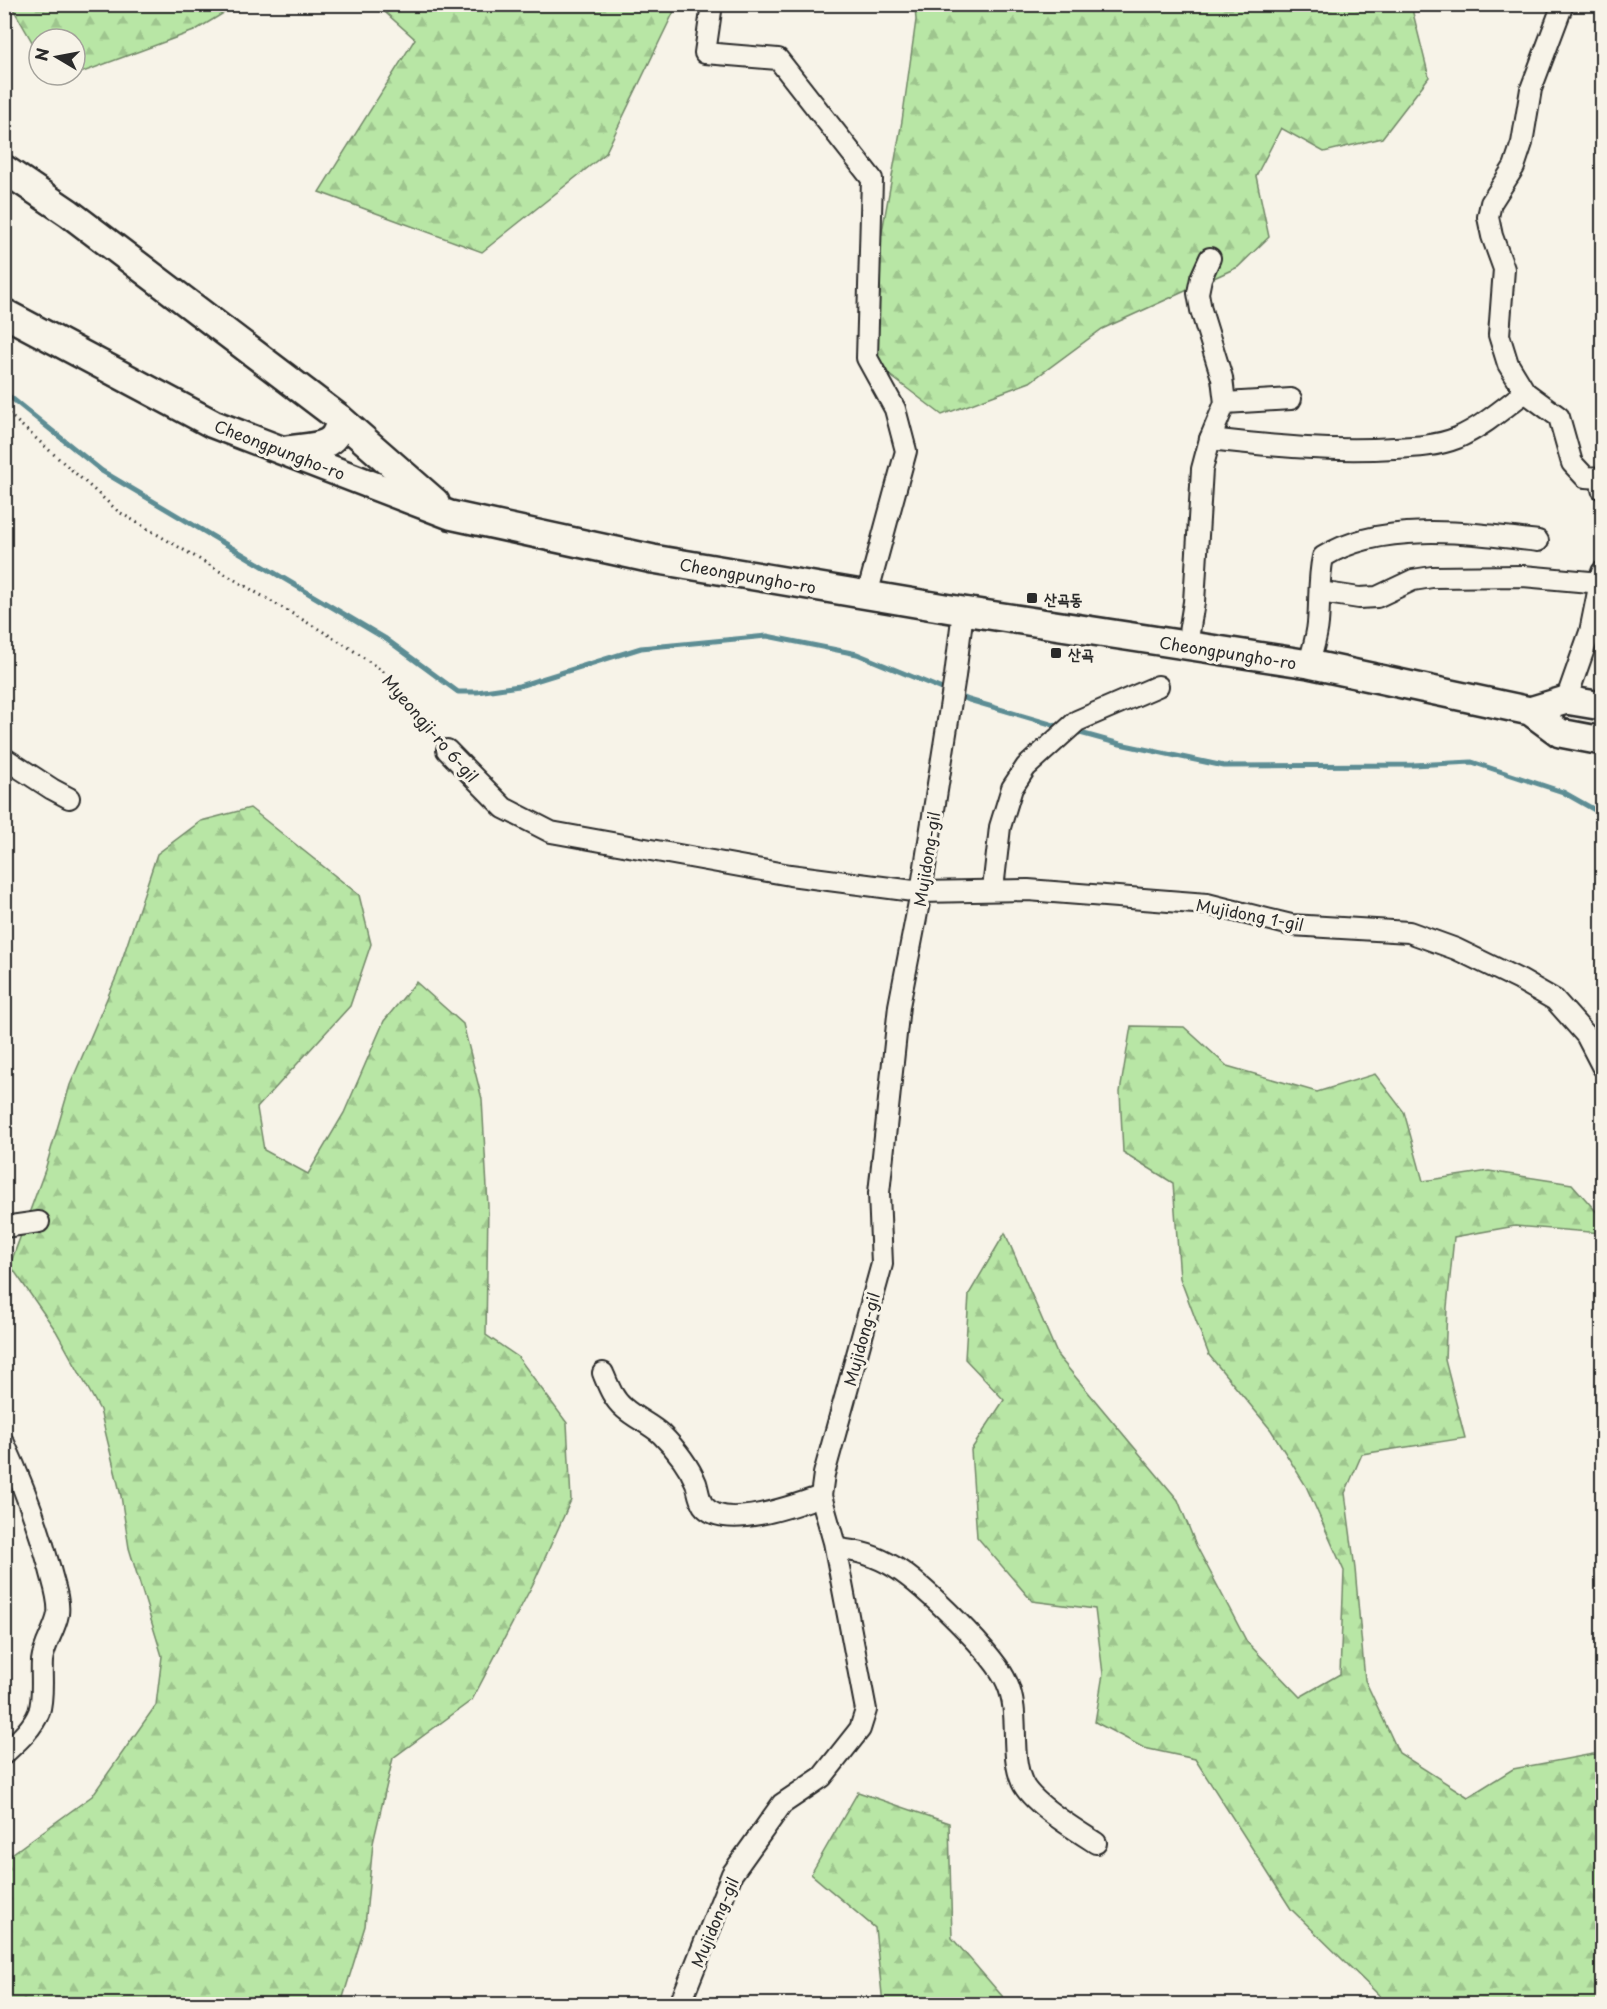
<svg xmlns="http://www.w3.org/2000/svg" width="1607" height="2009" viewBox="0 0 1607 2009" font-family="'Playpen Sans','Poor Story',sans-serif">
<defs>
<pattern id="forest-firs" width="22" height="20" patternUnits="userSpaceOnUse" patternTransform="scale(1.5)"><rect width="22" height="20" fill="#b8e6a5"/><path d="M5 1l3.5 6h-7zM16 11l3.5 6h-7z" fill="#9ec58e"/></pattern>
</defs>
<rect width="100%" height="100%" fill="#f7f3e8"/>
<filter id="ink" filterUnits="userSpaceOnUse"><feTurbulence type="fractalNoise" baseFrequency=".0167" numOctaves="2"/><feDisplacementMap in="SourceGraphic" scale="12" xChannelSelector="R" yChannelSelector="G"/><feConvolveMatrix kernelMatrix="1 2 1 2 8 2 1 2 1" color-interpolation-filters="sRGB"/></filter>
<g filter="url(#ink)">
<g fill="url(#forest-firs)" stroke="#728868" stroke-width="1.5">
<path d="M11 5H237L194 31 75 75V39H39V54Z"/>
<path d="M377 5H677L605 154 482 252 319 192 415 39Z"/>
<path d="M915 5H1411L1429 77 1382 138 1324 152 1281 128 1256 176 1269 237 1238 267 1102 329 1030 382 942 415 867 358 875 271 902 121 916 20Z"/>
<path d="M250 808 359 895 371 944 350 1006 257 1108 264 1150 308 1174 344 1113 384 1021 416 982 463 1024 482 1099 488 1206 486 1335 518 1357 567 1423 571 1500 535 1580 472 1700 393 1758 373 1843 365 1926 341 2004H5V1859L92 1796 156 1705 162 1656 129 1548 121 1496 100 1410 56 1331 10 1265 45 1170 70 1085 117 975 157 854 201 821Z"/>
<path d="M1131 1026 1184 1027 1227 1066 1317 1092 1375 1074 1404 1112 1423 1181 1489 1171 1572 1184 1602 1218V1233L1515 1226 1454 1237 1447 1307 1445 1360 1465 1438 1362 1454 1345 1493 1355 1569 1365 1680 1399 1753 1468 1797 1513 1769 1593 1754 1602 1755V2004H1388L1291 1909 1195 1759 1144 1748 1095 1722 1103 1674 1095 1609 1032 1601 977 1537 971 1450 1004 1400 965 1359 969 1294 1005 1233 1058 1356 1178 1500 1196 1545 1247 1642 1300 1697 1340 1674 1344 1571 1306 1486 1271 1430 1209 1355 1180 1278 1173 1183 1123 1152 1120 1092Z"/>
<path d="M858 1792 949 1823 952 1938 1009 2004H883L875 1928 811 1874Z"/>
</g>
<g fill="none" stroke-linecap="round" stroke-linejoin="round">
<g stroke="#5d8d94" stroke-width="5">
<path d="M4 392 102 471 386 639 458 692H477L519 686 641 648 767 636 857 654 969 700 1064 728"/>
<path d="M1073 731 1120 744 1224 766 1413 765 1472 762 1563 792 1602 814"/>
</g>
<g stroke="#2b2b2b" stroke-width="24">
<g id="street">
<path d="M712 4 705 53 778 59 872 179 867 358 895 409 906 451 867 595"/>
<path d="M1210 258 1201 278 1198 293 1201 310 1222 378 1225 403"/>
<path d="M1525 392 1508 364 1499 335 1504 269 1492 236 1488 217 1491 203 1514 167 1522 143 1531 89 1563 4"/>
<path d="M1210 439C1271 446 1333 452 1394 448 1415 447 1437 446 1457 438 1482 427 1503 409 1525 392L1559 417 1572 463 1585 477 1602 478V489"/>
<path d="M1320 592 1359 598 1377 597 1413 580 1432 577 1523 576 1601 583"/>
<path d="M1187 645 1194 602 1202 469 1210 439 1225 403 1291 399"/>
<path d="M1309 664C1312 651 1317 637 1318 623 1320 601 1318 579 1323 557 1382 520 1472 533 1538 541"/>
<path d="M1566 700 1590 632 1602 572"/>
<path d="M447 750 504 808 551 832 790 875 921 892 1028 890 1207 904 1291 925 1409 932 1456 949 1520 980 1555 1000 1586 1035 1602 1066"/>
<path d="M4 758 52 789 69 798"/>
<path d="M993 889 1000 827 1012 788 1026 767 1077 721 1158 686"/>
<path d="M4 1227 39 1222"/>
<path d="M603 1373C608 1385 613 1399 624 1408 635 1418 650 1424 661 1434 674 1447 689 1466 696 1483 698 1489 699 1499 703 1505 723 1532 796 1505 821 1496"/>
<path d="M4 1443C23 1484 38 1525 50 1569 53 1582 60 1600 58 1614 55 1631 44 1643 42 1661 41 1677 44 1697 39 1712 33 1728 17 1742 4 1754"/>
<path d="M836 1549C857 1550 877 1556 896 1568 923 1585 995 1654 1007 1683 1021 1714 1009 1752 1022 1782 1031 1803 1076 1830 1096 1843"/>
<path d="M680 2004 732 1874 782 1804 822 1777 860 1729 866 1710 834 1542 821 1496 824 1474 882 1264 879 1193 899 1006 921 892 955 676 963 611"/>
</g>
</g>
<g stroke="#2b2b2b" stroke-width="32">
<g id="secondary">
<path d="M4 169 69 213 339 418"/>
<path d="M4 313 213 424 450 515 653 559 963 611 1309 664 1530 711 1560 733 1602 741"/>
<path d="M287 450C311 446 340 450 339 418L435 502"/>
<path d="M1530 711 1566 700 1602 706"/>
</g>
</g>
<path stroke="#2b2b2b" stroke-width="3" stroke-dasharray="1.5 4.5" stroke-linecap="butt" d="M4 410 119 512 344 644 391 677 437 737"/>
<use href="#street" stroke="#f7f3e8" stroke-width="20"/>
<use href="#secondary" stroke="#f7f3e8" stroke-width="27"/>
</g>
</g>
<g fill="#2b2b2b" stroke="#f7f3e8" stroke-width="2">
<rect x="1026" y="592" width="12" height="12" rx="3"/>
<rect x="1050" y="647" width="12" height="12" rx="3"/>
</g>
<g text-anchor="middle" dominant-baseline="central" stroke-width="6" stroke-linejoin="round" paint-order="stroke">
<g font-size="16" fill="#2b2b2b" stroke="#f7f3e8">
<text transform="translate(280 449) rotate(21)">Cheongpungho-ro</text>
<text transform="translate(748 575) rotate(10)">Cheongpungho-ro</text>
<text transform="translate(1228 652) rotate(9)">Cheongpungho-ro</text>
<text transform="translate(431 728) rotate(49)">Myeongji-ro 6-gil</text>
<text transform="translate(926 859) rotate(-81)">Mujidong-gil</text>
<text transform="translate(1250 914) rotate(11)">Mujidong 1-gil</text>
<text transform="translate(861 1339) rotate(-75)">Mujidong-gil</text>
<text transform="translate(714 1922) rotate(-67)">Mujidong-gil</text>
</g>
<g font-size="16" font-weight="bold" fill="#2b2b2b" stroke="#f7f3e8" text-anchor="start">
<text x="1044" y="598">산곡동</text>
<text x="1068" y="653">산곡</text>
</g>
</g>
<rect width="1607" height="2009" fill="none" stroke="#f7f3e8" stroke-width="24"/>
<rect x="12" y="12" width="1583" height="1985" fill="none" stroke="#2b2b2b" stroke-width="2" filter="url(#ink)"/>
<g transform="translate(57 57) rotate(280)"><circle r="28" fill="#f7f3e8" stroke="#a5a39c" stroke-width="1.5"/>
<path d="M0-4.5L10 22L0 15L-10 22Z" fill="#2b2b2b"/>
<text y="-9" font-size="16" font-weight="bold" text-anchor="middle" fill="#2b2b2b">N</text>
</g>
</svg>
